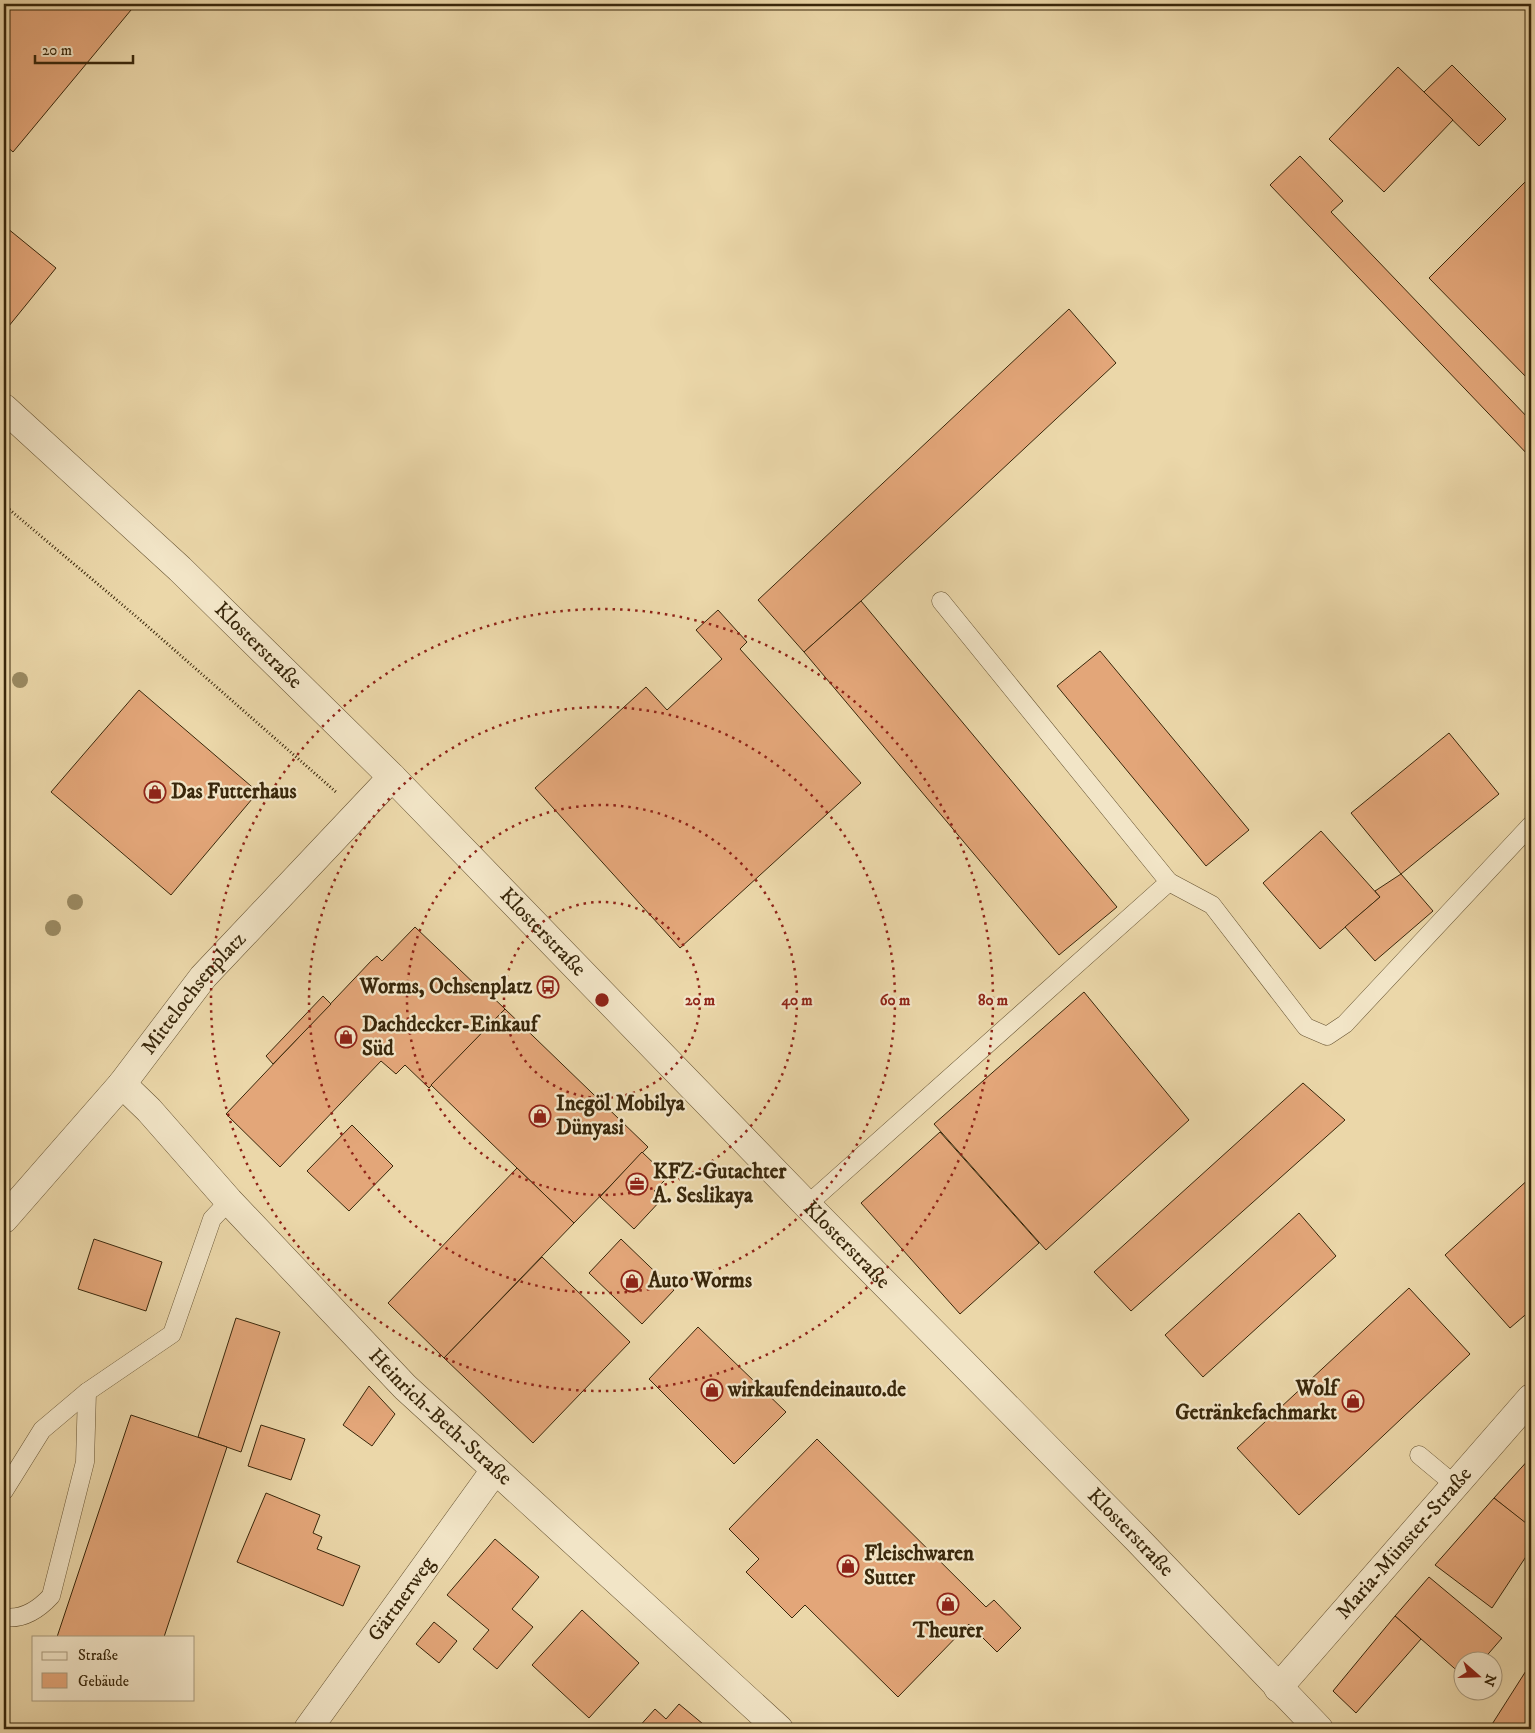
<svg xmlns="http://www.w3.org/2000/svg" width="1535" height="1733" viewBox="0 0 1535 1733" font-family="'IM FELL DW Pica',serif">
<rect width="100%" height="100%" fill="#ebd7a9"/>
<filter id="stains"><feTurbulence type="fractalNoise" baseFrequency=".004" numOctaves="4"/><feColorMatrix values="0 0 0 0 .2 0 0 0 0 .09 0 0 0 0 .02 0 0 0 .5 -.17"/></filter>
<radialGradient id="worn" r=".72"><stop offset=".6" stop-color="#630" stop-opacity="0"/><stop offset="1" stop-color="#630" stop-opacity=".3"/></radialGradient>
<g fill="#e3a679" stroke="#39270b">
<path d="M4 4H136L13 152 4 144Z"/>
<path d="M1452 65 1506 119 1479 146 1424 92Z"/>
<path d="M1398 67 1453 120 1384 192 1329 139Z"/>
<path d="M1300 156 1343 201 1331 212 1531 421V458L1270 185Z"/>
<path d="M1531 176V382L1429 278Z"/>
<path d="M7 228 56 268 4 332V231Z"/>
<path d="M1069 309 1116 363 861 601 804 652 758 600Z"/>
<path d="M861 601 1117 907 1059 955 804 652Z"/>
<path d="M718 610 747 642 740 649 861 783 680 948 535 788 646 687 667 710 722 659 696 630Z"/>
<path d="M1100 651 1249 830 1206 866 1057 686Z"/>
<path d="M139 690 258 792 171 895 51 792Z"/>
<path d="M1449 733 1499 794 1401 874 1351 813Z"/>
<path d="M1321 831 1380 897 1320 949 1263 883Z"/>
<path d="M1401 874 1433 911 1375 961 1345 927 1380 897 1375 891Z"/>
<path d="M415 927 480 989 482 987 505 1009 429 1088 405 1065 396 1074 381 1061 280 1167 226 1114 372 960 377 956 382 961Z"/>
<path d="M1084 992 1189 1120 1046 1250 934 1124Z"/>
<path d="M323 996 331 1004 273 1064 266 1056Z"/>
<path d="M505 1009 648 1147 574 1223 431 1085Z"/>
<path d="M1303 1083 1345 1120 1131 1311 1094 1272Z"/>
<path d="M352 1125 393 1166 349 1211 307 1171Z"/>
<path d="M940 1132 1039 1243 960 1314 861 1203Z"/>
<path d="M642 1152 668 1177 654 1191 662 1199 634 1229 600 1197Z"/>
<path d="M517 1168 574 1223 444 1358 388 1303Z"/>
<path d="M1531 1177V1310L1510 1328 1445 1255Z"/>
<path d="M1299 1213 1336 1256 1203 1377 1165 1335Z"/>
<path d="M94 1239 162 1262 146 1311 78 1289Z"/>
<path d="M621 1239 674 1290 642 1324 589 1273Z"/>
<path d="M542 1257 630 1342 533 1443 444 1358Z"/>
<path d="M1409 1288 1470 1354 1299 1515 1237 1448Z"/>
<path d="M236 1318 280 1332 241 1452 198 1437Z"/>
<path d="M698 1327 786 1412 734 1464 649 1379Z"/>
<path d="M369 1386 395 1414 372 1446 343 1425Z"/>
<path d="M131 1415 227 1447 164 1637H57Z"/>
<path d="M261 1425 305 1439 291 1480 248 1466Z"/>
<path d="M817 1439 986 1607 994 1600 1021 1628 997 1652 969 1624 898 1697 805 1605 792 1618 746 1572 759 1559 729 1529Z"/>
<path d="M1531 1457V1515L1525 1523 1494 1498Z"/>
<path d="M266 1493 320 1515 313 1533 322 1537 317 1549 360 1566 343 1606 237 1562Z"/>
<path d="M1494 1498 1531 1527V1549L1492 1608 1435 1565Z"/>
<path d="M495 1539 539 1577 512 1609 533 1627 497 1669 473 1649 489 1630 447 1595Z"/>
<path d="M1429 1577 1502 1638 1483 1660H1462V1675L1395 1616Z"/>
<path d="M582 1610 639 1663 589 1718 532 1665Z"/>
<path d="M1395 1616 1421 1639 1356 1713 1333 1691Z"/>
<path d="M434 1622 457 1641 439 1663 416 1644Z"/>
<path d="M1531 1663V1729H1489Z"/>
<path d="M679 1704 709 1729H637L655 1709 666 1719Z"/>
</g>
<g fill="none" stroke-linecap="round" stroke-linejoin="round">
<g stroke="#665332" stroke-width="19">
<g id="service">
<path d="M1169 882 1212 905 1306 1027 1327 1036 1345 1024 1531 825"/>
<path d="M807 1205 1169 882 941 601"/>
<path d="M1419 1455 1455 1485"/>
<path d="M4 1491 42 1430 87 1392 172 1334 212 1219 229 1201"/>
<path d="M4 1617C23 1620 39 1609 51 1596L85 1462 87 1392"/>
</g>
</g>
<g stroke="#665332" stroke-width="29">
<g id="minor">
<path id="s1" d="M122 1084 149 1110 229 1201 405 1387 779 1729"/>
<path id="s2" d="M4 1219 122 1084 203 977 392 777"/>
<path id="s3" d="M1278 1688 1531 1398"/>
<path id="s4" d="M308 1729 495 1470"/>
</g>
</g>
<g stroke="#665332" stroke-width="29">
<g id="tertiary">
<path id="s5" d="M4 408 180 569 392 777 807 1205 1137 1539 1319 1729"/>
</g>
</g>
<path stroke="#39270b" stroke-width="3" stroke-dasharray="1 2.5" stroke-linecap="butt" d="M4 505 138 618 336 792"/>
<use href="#service" stroke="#f2e5c7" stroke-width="18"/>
<use href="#minor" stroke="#f2e5c7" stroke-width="28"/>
<use href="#tertiary" stroke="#f2e5c7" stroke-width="28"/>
</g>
<g fill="#9b8b63">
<circle cx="20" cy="680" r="8"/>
<circle cx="75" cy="902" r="8"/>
<circle cx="53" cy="928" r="8"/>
</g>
<g fill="none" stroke="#8f2418" stroke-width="2.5" stroke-dasharray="2.5 5">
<circle cx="602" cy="1000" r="98"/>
<circle cx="602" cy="1000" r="195"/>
<circle cx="602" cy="1000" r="293"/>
<circle cx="602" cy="1000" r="391"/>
</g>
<defs>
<g id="shop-ring" transform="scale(1.125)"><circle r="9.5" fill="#f2e5c7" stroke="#8f2418" stroke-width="1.5"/><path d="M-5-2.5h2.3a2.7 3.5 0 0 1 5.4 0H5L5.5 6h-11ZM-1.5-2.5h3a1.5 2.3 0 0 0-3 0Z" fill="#8f2418"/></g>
<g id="bus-ring" transform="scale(1.125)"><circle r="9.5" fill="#f2e5c7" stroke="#8f2418" stroke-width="1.5"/><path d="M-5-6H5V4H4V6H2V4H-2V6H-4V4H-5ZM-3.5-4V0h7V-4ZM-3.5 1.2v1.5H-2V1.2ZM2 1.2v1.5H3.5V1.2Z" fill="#8f2418"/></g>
<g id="office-ring" transform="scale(1.125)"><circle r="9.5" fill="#f2e5c7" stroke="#8f2418" stroke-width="1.5"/><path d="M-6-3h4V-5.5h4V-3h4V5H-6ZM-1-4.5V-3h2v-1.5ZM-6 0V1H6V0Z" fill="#8f2418"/></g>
</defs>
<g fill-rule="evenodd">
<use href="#shop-ring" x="155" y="792"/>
<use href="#bus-ring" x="548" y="987"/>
<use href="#shop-ring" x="346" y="1037"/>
<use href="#shop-ring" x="540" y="1116"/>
<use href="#office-ring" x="637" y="1184"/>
<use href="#shop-ring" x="632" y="1281"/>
<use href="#shop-ring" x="712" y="1390"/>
<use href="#shop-ring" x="1353" y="1401"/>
<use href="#shop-ring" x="848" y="1566"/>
<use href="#shop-ring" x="948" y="1604"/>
</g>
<g text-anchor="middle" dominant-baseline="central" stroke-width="4.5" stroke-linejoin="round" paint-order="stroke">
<g font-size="21" fill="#39270b" stroke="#f2e5c7">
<text stroke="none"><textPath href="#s5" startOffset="348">Klosterstraße</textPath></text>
<text stroke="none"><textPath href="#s5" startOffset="752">Klosterstraße</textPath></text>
<text stroke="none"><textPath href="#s2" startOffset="295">Mittelochsenplatz</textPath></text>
<text stroke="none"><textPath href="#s5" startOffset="1188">Klosterstraße</textPath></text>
<text stroke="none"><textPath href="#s1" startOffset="461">Heinrich-Beth-Straße</textPath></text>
<text stroke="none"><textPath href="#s5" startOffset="1592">Klosterstraße</textPath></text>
<text stroke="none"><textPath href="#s3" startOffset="192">Maria-Münster-Straße</textPath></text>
<text stroke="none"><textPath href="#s4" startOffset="160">Gärtnerweg</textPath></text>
</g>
<g font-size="21" font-weight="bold" fill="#39270b" stroke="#f2e5c7" text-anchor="start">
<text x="171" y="792">Das Futterhaus</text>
<text x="532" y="987" text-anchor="end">Worms, Ochsenplatz</text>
<text x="362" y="1025">Dachdecker-Einkauf<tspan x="362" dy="24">Süd</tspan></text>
<text x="556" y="1104">Inegöl Mobilya<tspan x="556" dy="24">Dünyasi</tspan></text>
<text x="653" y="1172">KFZ-Gutachter<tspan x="653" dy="24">A. Seslikaya</tspan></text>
<text x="648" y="1281">Auto Worms</text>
<text x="1337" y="1389" text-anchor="end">Wolf<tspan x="1337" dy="24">Getränkefachmarkt</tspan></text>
<text x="728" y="1390">wirkaufendeinauto.de</text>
<text x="864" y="1554">Fleischwaren<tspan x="864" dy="24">Sutter</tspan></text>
<text x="948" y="1631" text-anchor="middle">Theurer</text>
</g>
</g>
<circle cx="602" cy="1000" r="8" fill="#8f2418" stroke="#f2e5c7" stroke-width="2.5"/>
<g font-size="15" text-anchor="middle" font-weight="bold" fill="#8f2418" stroke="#f2e5c7" stroke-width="4.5" stroke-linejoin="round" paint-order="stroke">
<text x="700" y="1005">20 m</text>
<text x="797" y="1005">40 m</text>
<text x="895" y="1005">60 m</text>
<text x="993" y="1005">80 m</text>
</g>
<rect width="1535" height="1733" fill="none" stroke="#ebd7a9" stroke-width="20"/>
<rect x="5" y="5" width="1525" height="1723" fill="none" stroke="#39270b" stroke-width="2.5"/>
<rect x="10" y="10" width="1515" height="1713" fill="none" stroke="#39270b"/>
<rect x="32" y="1636" width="162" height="65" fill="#f2e5c7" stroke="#a8997c"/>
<rect x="42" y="1652" width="25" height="8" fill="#f2e5c7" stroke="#a8997c"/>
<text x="78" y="1660" font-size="15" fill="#39270b">Straße</text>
<rect x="42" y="1673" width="25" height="15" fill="#e3a679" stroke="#a8997c"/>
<text x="78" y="1686" font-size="15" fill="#39270b">Gebäude</text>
<g transform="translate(1478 1676) rotate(110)"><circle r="24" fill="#f2e5c7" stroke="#a8997c"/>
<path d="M0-4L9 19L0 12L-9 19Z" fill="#8f2418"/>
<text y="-8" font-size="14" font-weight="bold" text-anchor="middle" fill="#39270b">N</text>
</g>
<path d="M35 55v8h98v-8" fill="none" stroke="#39270b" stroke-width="2.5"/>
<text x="42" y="55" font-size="15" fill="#39270b" stroke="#f2e5c7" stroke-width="4" paint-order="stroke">20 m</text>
<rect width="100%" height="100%" filter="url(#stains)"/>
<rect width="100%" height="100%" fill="url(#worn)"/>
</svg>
